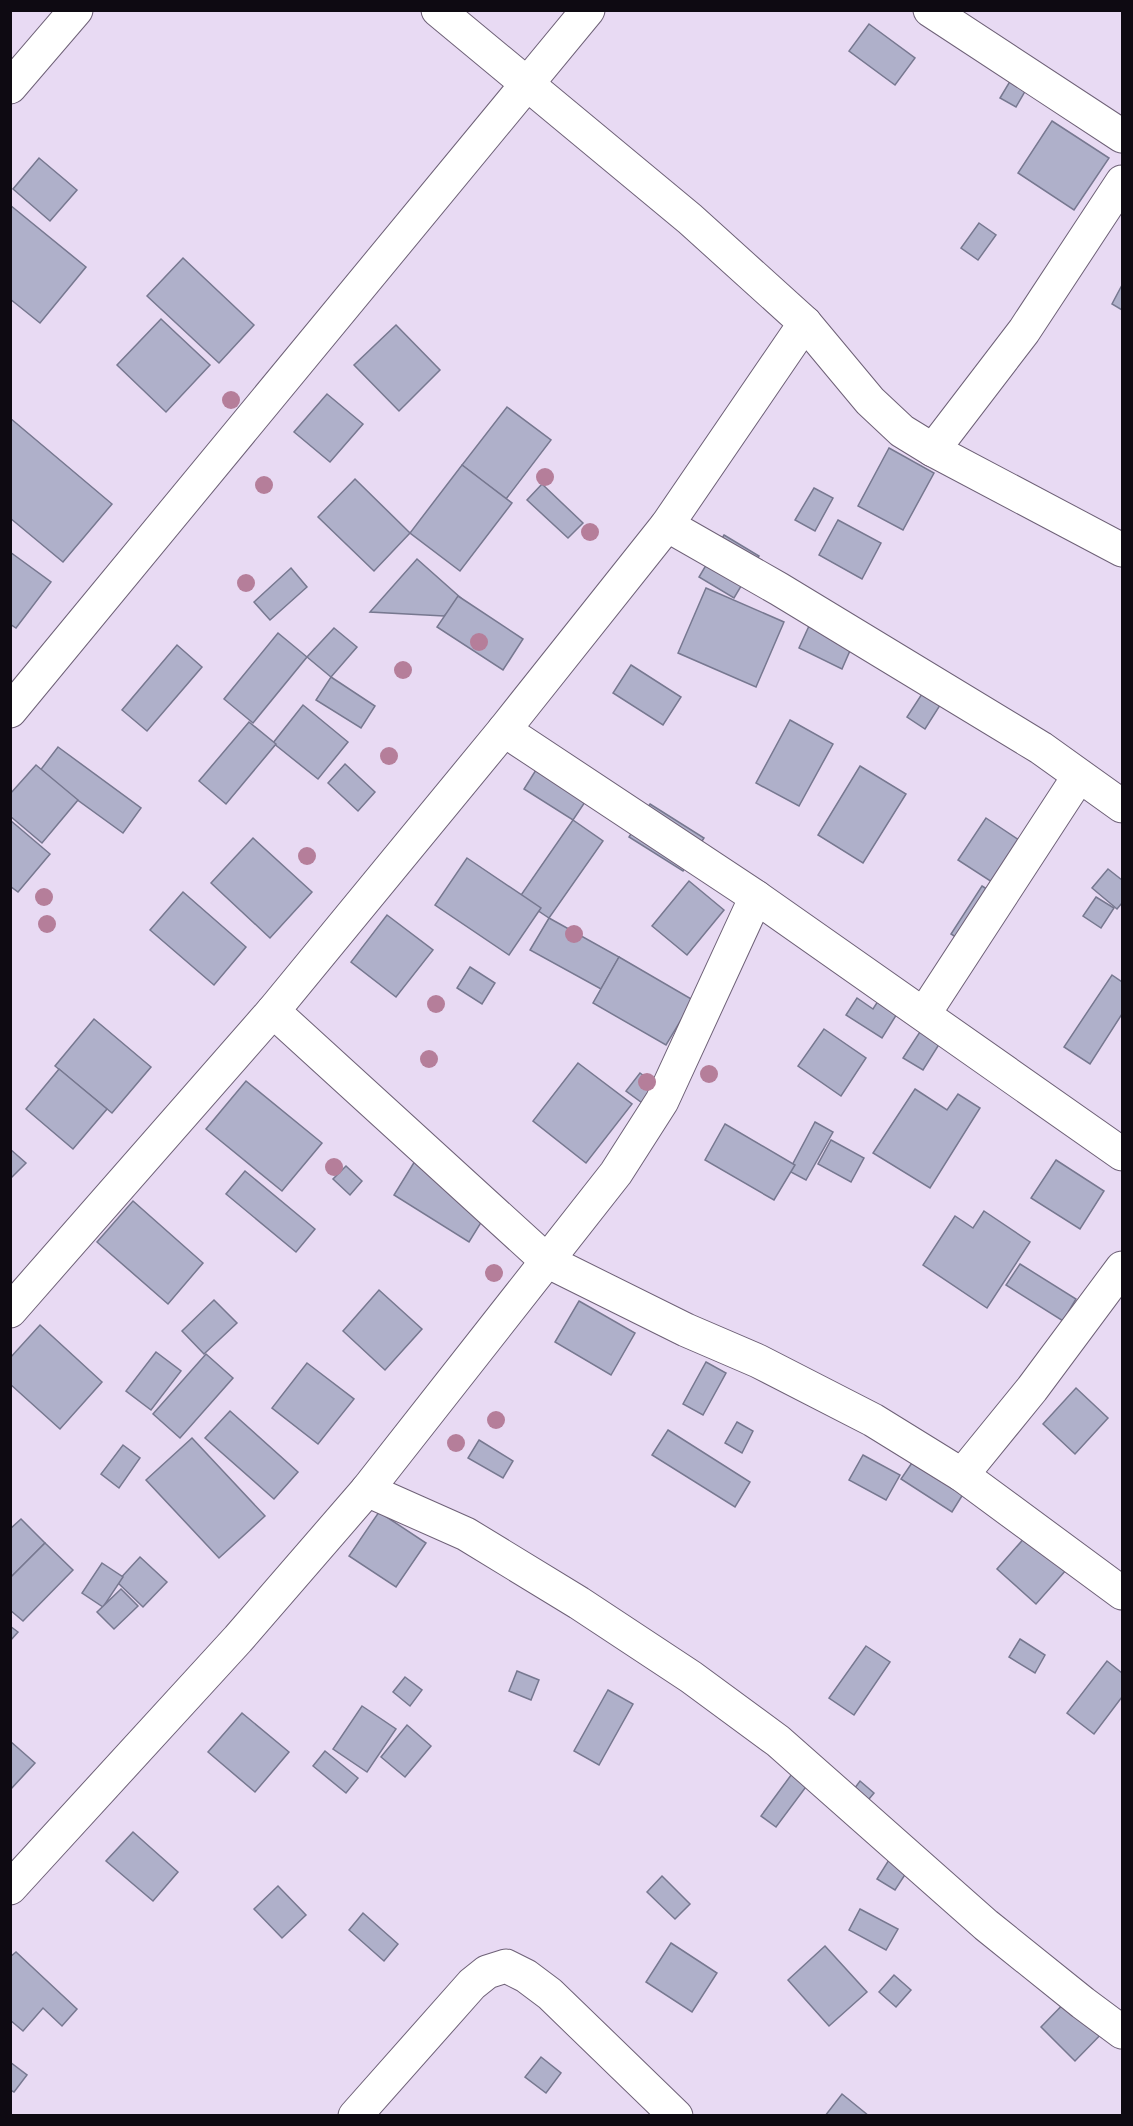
<svg xmlns="http://www.w3.org/2000/svg" width="1133" height="2126" viewBox="0 0 1133 2126" font-family="Mulish,sans-serif">
<rect width="100%" height="100%" fill="#e8daf3"/>
<g fill="#afb0ca" stroke="#777890" stroke-width="1.5">
<path d="M869 24 915 58 895 85 849 51Z"/>
<path d="M1015 73 1031 81 1016 107 1000 98Z"/>
<path d="M1052 121 1109 158 1074 210 1018 173Z"/>
<path d="M39 158 77 190 50 221 13 189Z"/>
<path d="M10 205 86 267 40 323 10 299Z"/>
<path d="M979 223 996 235 978 260 961 248Z"/>
<path d="M183 258 254 325 219 363 147 296Z"/>
<path d="M1122 285V310L1112 304Z"/>
<path d="M161 319 210 365 166 412 117 365Z"/>
<path d="M396 325 440 370 399 411 354 365Z"/>
<path d="M327 394 363 424 330 462 294 432Z"/>
<path d="M507 407 551 440 506 499 462 465Z"/>
<path d="M10 418 112 504 63 562 10 518Z"/>
<path d="M889 448 934 473 903 530 858 506Z"/>
<path d="M462 465 512 503 460 571 410 533Z"/>
<path d="M355 479 410 533 374 571 318 517Z"/>
<path d="M542 484 583 523 568 538 527 500Z"/>
<path d="M814 488 833 498 815 531 795 520Z"/>
<path d="M838 520 881 543 862 579 819 555Z"/>
<path d="M724 535 759 556 734 598 699 577Z"/>
<path d="M10 552 51 582 16 628 10 624Z"/>
<path d="M417 559 462 599 444 616 370 612Z"/>
<path d="M291 568 307 587 270 620 254 602Z"/>
<path d="M706 588 784 622 756 687 678 653Z"/>
<path d="M458 596 523 639 503 670 437 627Z"/>
<path d="M809 626 852 646 842 669 799 648Z"/>
<path d="M334 628 357 647 331 677 307 657Z"/>
<path d="M278 633 307 657 253 723 224 699Z"/>
<path d="M177 645 202 667 147 731 122 710Z"/>
<path d="M631 665 681 697 663 725 613 693Z"/>
<path d="M331 677 375 706 361 728 316 700Z"/>
<path d="M931 680 949 691 925 729 907 717Z"/>
<path d="M303 705 348 742 318 779 273 743Z"/>
<path d="M790 720 833 744 799 806 756 783Z"/>
<path d="M249 722 276 744 226 804 199 781Z"/>
<path d="M58 747 141 808 123 833 39 772Z"/>
<path d="M541 762 591 793 573 820 524 789Z"/>
<path d="M345 764 375 792 358 811 328 783Z"/>
<path d="M36 765 78 800 42 843 10 816V794Z"/>
<path d="M860 766 906 794 863 863 818 835Z"/>
<path d="M650 804 704 838 683 871 629 837Z"/>
<path d="M986 818 1022 842 995 884 958 860Z"/>
<path d="M10 820 50 854 18 892 10 886Z"/>
<path d="M573 820 603 841 549 918 519 898Z"/>
<path d="M253 838 312 892 270 938 211 883Z"/>
<path d="M467 858 541 908 509 955 435 905Z"/>
<path d="M1108 869 1122 880V903L1117 909 1092 888Z"/>
<path d="M689 881 724 910 687 955 652 926Z"/>
<path d="M982 886 1001 898 970 946 951 934Z"/>
<path d="M183 892 246 947 214 985 150 930Z"/>
<path d="M1096 897 1114 908 1101 928 1083 916Z"/>
<path d="M387 915 433 950 396 997 351 962Z"/>
<path d="M549 918 619 957 601 989 530 950Z"/>
<path d="M619 957 693 1000 666 1045 593 1003Z"/>
<path d="M470 967 495 983 482 1004 457 988Z"/>
<path d="M1112 975 1122 982V1014L1090 1064 1064 1047Z"/>
<path d="M889 984 908 996 882 1038 846 1015 857 998 873 1009Z"/>
<path d="M931 1015 950 1027 923 1070 903 1058Z"/>
<path d="M94 1019 151 1067 112 1113 55 1066Z"/>
<path d="M824 1029 866 1058 841 1096 798 1066Z"/>
<path d="M578 1063 632 1104 586 1163 533 1121Z"/>
<path d="M59 1069 107 1109 73 1149 26 1109Z"/>
<path d="M640 1073 659 1087 645 1105 626 1091Z"/>
<path d="M246 1081 322 1143 282 1191 206 1129Z"/>
<path d="M915 1089 947 1110 958 1094 980 1108 930 1188 873 1153Z"/>
<path d="M815 1122 833 1132 806 1180 789 1171Z"/>
<path d="M725 1124 795 1165 774 1200 705 1160Z"/>
<path d="M831 1140 864 1158 851 1182 818 1164Z"/>
<path d="M423 1148 498 1195 469 1242 394 1195Z"/>
<path d="M10 1149 26 1163 10 1179Z"/>
<path d="M1056 1160 1104 1191 1080 1229 1031 1198Z"/>
<path d="M346 1166 362 1181 350 1195 333 1179Z"/>
<path d="M245 1171 315 1229 296 1252 226 1194Z"/>
<path d="M133 1201 203 1263 168 1304 97 1242Z"/>
<path d="M984 1211 1030 1242 987 1308 923 1265 955 1216 973 1228Z"/>
<path d="M1020 1264 1076 1299 1063 1321 1006 1285Z"/>
<path d="M379 1290 422 1329 385 1370 343 1331Z"/>
<path d="M214 1300 237 1323 204 1354 182 1331Z"/>
<path d="M579 1301 635 1333 611 1375 555 1342Z"/>
<path d="M40 1325 102 1382 60 1429 10 1384V1358Z"/>
<path d="M156 1352 181 1371 151 1410 126 1391Z"/>
<path d="M206 1354 233 1378 180 1438 153 1414Z"/>
<path d="M706 1362 726 1373 703 1415 683 1404Z"/>
<path d="M307 1363 354 1399 318 1444 272 1408Z"/>
<path d="M1076 1388 1108 1418 1075 1454 1043 1424Z"/>
<path d="M230 1411 298 1472 274 1499 205 1438Z"/>
<path d="M737 1422 753 1431 742 1453 725 1443Z"/>
<path d="M668 1430 750 1482 735 1507 652 1455Z"/>
<path d="M192 1438 265 1516 219 1558 146 1480Z"/>
<path d="M479 1440 513 1461 503 1478 468 1458Z"/>
<path d="M123 1445 140 1458 119 1488 101 1474Z"/>
<path d="M922 1448 965 1491 952 1512 901 1479Z"/>
<path d="M863 1455 900 1475 886 1500 849 1480Z"/>
<path d="M379 1512 426 1543 396 1587 349 1556Z"/>
<path d="M21 1519 45 1543 10 1578V1529Z"/>
<path d="M1035 1526 1074 1561 1036 1604 997 1569Z"/>
<path d="M45 1543 73 1570 23 1621 10 1610V1578Z"/>
<path d="M140 1557 167 1582 143 1607 117 1582Z"/>
<path d="M102 1563 123 1577 103 1607 82 1593Z"/>
<path d="M121 1589 138 1606 114 1629 97 1612Z"/>
<path d="M10 1626 18 1632 10 1641Z"/>
<path d="M1020 1639 1045 1655 1035 1673 1009 1657Z"/>
<path d="M866 1646 890 1662 854 1715 829 1698Z"/>
<path d="M1107 1661 1122 1673V1697L1094 1734 1067 1713Z"/>
<path d="M517 1671 539 1680 531 1700 509 1691Z"/>
<path d="M405 1677 422 1690 410 1706 393 1692Z"/>
<path d="M608 1690 633 1704 599 1765 574 1751Z"/>
<path d="M362 1706 396 1729 367 1772 333 1749Z"/>
<path d="M242 1713 289 1752 255 1792 208 1752Z"/>
<path d="M407 1725 431 1746 405 1777 381 1757Z"/>
<path d="M10 1741 35 1763 10 1790Z"/>
<path d="M325 1751 358 1778 346 1793 313 1766Z"/>
<path d="M808 1752 823 1764 776 1827 761 1816Z"/>
<path d="M860 1781 874 1793 859 1811 846 1800Z"/>
<path d="M133 1832 178 1872 153 1901 106 1861Z"/>
<path d="M892 1855 910 1867 895 1890 877 1879Z"/>
<path d="M662 1876 690 1904 675 1919 647 1892Z"/>
<path d="M278 1886 306 1915 282 1938 254 1909Z"/>
<path d="M860 1909 898 1929 886 1950 849 1930Z"/>
<path d="M363 1913 398 1944 384 1961 349 1930Z"/>
<path d="M671 1943 717 1973 692 2012 646 1982Z"/>
<path d="M825 1946 867 1992 829 2026 788 1980Z"/>
<path d="M16 1952 77 2009 62 2026 43 2008 23 2031 10 2020V1957Z"/>
<path d="M894 1975 911 1990 896 2007 879 1992Z"/>
<path d="M1076 1991 1111 2024 1075 2061 1041 2027Z"/>
<path d="M541 2057 561 2073 546 2093 525 2077Z"/>
<path d="M10 2062 27 2075 14 2092 10 2090Z"/>
<path d="M842 2094 869 2116H825Z"/>
</g>
<g fill="none" stroke-linecap="round" stroke-linejoin="round">
<g stroke="#6e6177" stroke-width="35">
<g id="street">
<path d="M438 10 690 219 805 323 870 401 902 431 933 450 1122 550"/>
<path d="M930 10 1122 136"/>
<path d="M10 87 76 10"/>
<path d="M933 450 1024 331 1122 182"/>
<path d="M667 525 779 589 1041 748 1122 806"/>
<path d="M10 711 588 10"/>
<path d="M504 730 756 897 1122 1154"/>
<path d="M273 1011 547 1261 686 1330 758 1361 873 1420 962 1475 1122 1593"/>
<path d="M924 1014 1079 776"/>
<path d="M10 1311 273 1011 504 730 667 525 805 323"/>
<path d="M962 1475 1032 1389 1122 1268"/>
<path d="M367 1490 466 1534 579 1603 691 1677 778 1741 986 1925 1083 2003 1122 2032"/>
<path d="M10 1888 238 1639 367 1490 616 1173 662 1101 756 897"/>
<path d="M355 2116 472 1984 487 1972 506 1966 526 1976 550 1994 676 2116"/>
</g>
</g>
<use href="#street" stroke="#fff" stroke-width="33"/>
</g>
<g fill="#b57e9a">
<circle cx="231" cy="400" r="9"/>
<circle cx="545" cy="477" r="9"/>
<circle cx="264" cy="485" r="9"/>
<circle cx="590" cy="532" r="9"/>
<circle cx="246" cy="583" r="9"/>
<circle cx="479" cy="642" r="9"/>
<circle cx="403" cy="670" r="9"/>
<circle cx="389" cy="756" r="9"/>
<circle cx="307" cy="856" r="9"/>
<circle cx="44" cy="897" r="9"/>
<circle cx="47" cy="924" r="9"/>
<circle cx="574" cy="934" r="9"/>
<circle cx="436" cy="1004" r="9"/>
<circle cx="429" cy="1059" r="9"/>
<circle cx="709" cy="1074" r="9"/>
<circle cx="647" cy="1082" r="9"/>
<circle cx="334" cy="1167" r="9"/>
<circle cx="494" cy="1273" r="9"/>
<circle cx="496" cy="1420" r="9"/>
<circle cx="456" cy="1443" r="9"/>
</g>
<rect width="1133" height="2126" fill="none" stroke="#0e0a12" stroke-width="24"/>
</svg>
